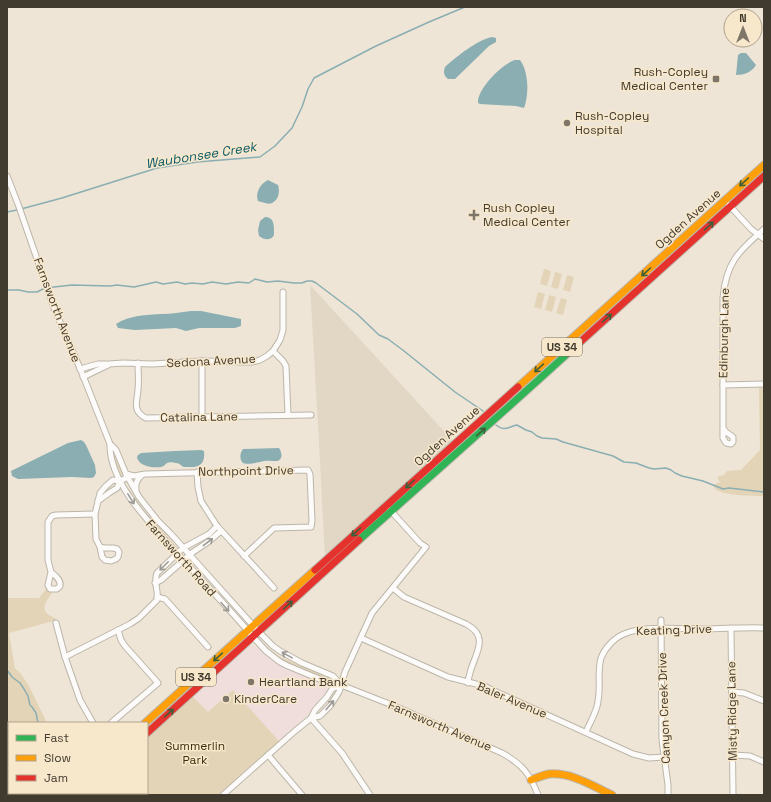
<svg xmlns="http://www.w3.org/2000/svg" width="771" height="802" viewBox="0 0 771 802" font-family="'Space Grotesk',sans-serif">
<rect width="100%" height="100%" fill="#eee5d6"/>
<path fill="#f0dedd" d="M250 646H255L259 648 273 660 284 667 325 684 327 686 329 689V692L326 697 279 741 233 691 208 712 192 696 246 648Z"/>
<path fill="#e2d7c5" d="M310 285 453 441 325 557 319 443Z"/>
<g fill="#e4d4b7">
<path d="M544 269 551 271 547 286 540 284Z"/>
<path d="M555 272 562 274 558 289 551 287Z"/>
<path d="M567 275 574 277 570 292 563 290Z"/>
<path d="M538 292 545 294 541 309 534 307Z"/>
<path d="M549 295 556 297 552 312 545 310Z"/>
<path d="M561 298 567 300 563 315 556 313Z"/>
<path d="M607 311 576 341 422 481 451 451Z"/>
<path d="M759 388H764V496C756 496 717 496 714 487 714 486 715 485 715 484L720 482 717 477 724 475 727 471 741 470 760 450Z"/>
<path d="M112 452H114L122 470V475H121L111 453Z"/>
<path d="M128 489H129L146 513 174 541 177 546 145 513Z"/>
<path d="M46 589 52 593C48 599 39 609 49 615 52 617 54 617 57 620L9 633 15 668 21 674 29 686 47 723H9V785L7 782V598H39Z"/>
<path d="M267 647 280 657 328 676 331 678 333 681 289 664 278 657 266 648Z"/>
<path d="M233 690 279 741 221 795H102V793H147V736L192 696 208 712Z"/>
<path d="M14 793H62L60 795H15Z"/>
</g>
<g fill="#8aaeb2">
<path d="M492 37 496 38V42L489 46 455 79H448C444 76 443 72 445 67 456 57 477 40 492 37Z"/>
<path d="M741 53H746L756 65C752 72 744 75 736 75L738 55Z"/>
<path d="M515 60H520C529 72 529 95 524 108L516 106 480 104 478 103C477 89 502 64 515 60Z"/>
<path d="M268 180 278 185C280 191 279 200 272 203 268 205 262 202 258 201 255 193 260 184 268 180Z"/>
<path d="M265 217C275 217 274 227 274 235 271 241 264 240 259 236L258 230 260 221Z"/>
<path d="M191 311H201L241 319V326L235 328H199L186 331 176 328 135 330 118 328 116 324C130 315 146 315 162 314 171 314 181 312 191 311Z"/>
<path d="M81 440 84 442 86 445 95 465 96 473 94 477 91 478 72 477 18 479 12 476 11 471 13 470 68 443Z"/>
<path d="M279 448C282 453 283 458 278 461 272 461 265 460 260 462 253 463 250 465 243 463 239 459 240 453 243 449Z"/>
<path d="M201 450 204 451C205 459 203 466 194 467 191 467 187 467 184 467 181 466 180 463 176 463 173 462 169 462 167 463 164 465 165 466 161 467 155 468 142 467 138 460 136 456 138 455 141 453L175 451Z"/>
</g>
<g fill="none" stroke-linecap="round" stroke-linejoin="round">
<g stroke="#8aaeb2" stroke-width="1.5">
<path d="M21 209 62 198 157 168 197 162 260 157 275 146 292 128 302 107 308 89 314 78 376 46 429 22 465 7"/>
<path d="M7 212 17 210"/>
<path d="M7 290H19L28 292H37L45 288 72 285 110 286 117 285 134 287 156 282 163 284 177 282 185 284 192 283 203 284 212 282 226 284 238 282 249 283 255 279 267 282 278 281 294 283H302L307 281H312L316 283 357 314 379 335 388 339 404 351 455 392 483 411"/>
<path d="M496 425C506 432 507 427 517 425L526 430 532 432 537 436 542 438 556 439 563 442 613 456 624 462 636 463 649 468 654 469 666 468 671 470 675 473 682 476 703 481 723 489 729 488 764 492"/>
<path d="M7 670 12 677 20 683 24 689 28 696 30 705 32 707 36 713 38 723"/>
</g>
<g stroke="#bcb6aa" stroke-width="7">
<g id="street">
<path d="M7 176 18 204 54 308 82 373 110 444 116 450 126 474 139 497 158 521 171 534 259 632 273 646 280 651 302 663 333 676 341 685"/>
<path d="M729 205 751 229 764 239"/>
<path d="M273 351 283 361 286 366 288 415"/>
<path d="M202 361V417"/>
<path d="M138 363C138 372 139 381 138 390 137 402 132 411 146 418L311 415"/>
<path d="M80 369 98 364H109L123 363 152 364 202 361 243 362H252L260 360 267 356 273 351 280 340 283 330V292"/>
<path d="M83 377 108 365"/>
<path d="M723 385 764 384"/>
<path d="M723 428 726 432 733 437V442L731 444 726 443 723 438V298C726 262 739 251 764 229"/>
<path d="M110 444C109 484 152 525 177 553 202 581 229 608 253 637L266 651 280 662 288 666 329 683 341 685 392 705 502 753C522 764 530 774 538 795"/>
<path d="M197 472 198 487 201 501 217 526 274 588"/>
<path d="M126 474 134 476 145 474 308 470 310 474 312 521 311 527 274 528 244 556"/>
<path d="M136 490C135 483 137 479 142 475"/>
<path d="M98 501 109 493 117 488 120 481"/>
<path d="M100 547 105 548H113L117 549 119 552 118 557 116 559 111 561 105 560 102 557 100 547 96 539 95 514 100 493 106 486 113 480 120 481 128 477"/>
<path d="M51 572C55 576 61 579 60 586L57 589H50L48 585 51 572 48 560V522L52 516 56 515 95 514"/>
<path d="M155 583 161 580 193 552 208 542 221 531"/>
<path d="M393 588 404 597 466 624C491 637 474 655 470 673 469 676 468 679 468 683"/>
<path d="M157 597 165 599 208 647"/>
<path d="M661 620 662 740 668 785V795"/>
<path d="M56 623 65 657 80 700 93 723"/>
<path d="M731 628 733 795"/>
<path d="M361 638 448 677 484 686 490 689 633 754 649 758 664 757"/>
<path d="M65 657 130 624 139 618 157 600C159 591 153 582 157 573L183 548 209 534 217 526"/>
<path d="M732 692 744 693 764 701"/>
<path d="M311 718 342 753 370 795"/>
<path d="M311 718 315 710 327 697 332 689 341 685"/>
<path d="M111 723 158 683 125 646 121 640 118 630"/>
<path d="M586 732C590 722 597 712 598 701 601 687 597 672 601 658 605 648 614 638 624 634 642 625 681 629 703 629 723 629 744 627 764 628"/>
<path d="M268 755 302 795"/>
<path d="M733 755 750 756 764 762"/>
<path d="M223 795 295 731 311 718 320 716 330 706 339 692 345 672 372 613 426 547 420 543 390 510"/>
</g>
</g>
<g stroke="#bcb6aa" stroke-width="9">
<g id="fast">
<path d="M359 540C429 477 499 416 568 353"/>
<path d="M78 795 80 793"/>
</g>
</g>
<g stroke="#bcb6aa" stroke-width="9">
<g id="slow">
<path d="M518 387 764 165"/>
<path d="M145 723 315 570"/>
<path d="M531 780C537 778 543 775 549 774 571 772 593 786 612 795"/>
</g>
</g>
<g stroke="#bcb6aa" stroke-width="9">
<g id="jam">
<path d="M568 353 764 176"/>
<path d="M315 570 518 387"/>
<path d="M147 733 359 540"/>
<path d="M65 795 67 793"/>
</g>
</g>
<use href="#street" stroke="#fcfbf9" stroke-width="5"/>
<use href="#fast" stroke="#30b455" stroke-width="7"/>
<use href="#slow" stroke="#ff9f0a" stroke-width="7"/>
<use href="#jam" stroke="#e5322d" stroke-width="7"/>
</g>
<defs><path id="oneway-shaft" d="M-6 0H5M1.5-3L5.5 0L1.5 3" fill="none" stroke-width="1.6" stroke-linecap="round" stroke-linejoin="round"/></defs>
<g stroke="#3c5f3a">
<use href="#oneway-shaft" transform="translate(744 182) rotate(138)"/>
<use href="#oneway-shaft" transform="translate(709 226) rotate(-42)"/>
<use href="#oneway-shaft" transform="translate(646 272) rotate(138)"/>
<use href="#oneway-shaft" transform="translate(607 318) rotate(-42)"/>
<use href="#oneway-shaft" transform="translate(539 368) rotate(138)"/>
<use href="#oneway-shaft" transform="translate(481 432) rotate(-41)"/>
<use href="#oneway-shaft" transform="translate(410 484) rotate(138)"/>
<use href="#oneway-shaft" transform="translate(356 532) rotate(138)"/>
<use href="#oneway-shaft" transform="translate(288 605) rotate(-42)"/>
<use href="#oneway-shaft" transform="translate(218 657) rotate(138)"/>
<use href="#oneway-shaft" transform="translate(169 713) rotate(-42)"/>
</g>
<g stroke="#9e9a94">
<use href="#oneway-shaft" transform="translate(131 499) rotate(58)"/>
<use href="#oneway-shaft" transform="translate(208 542) rotate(-37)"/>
<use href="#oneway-shaft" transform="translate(164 566) rotate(135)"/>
<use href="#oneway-shaft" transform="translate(225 607) rotate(48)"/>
<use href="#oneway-shaft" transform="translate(287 655) rotate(-151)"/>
<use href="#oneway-shaft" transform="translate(330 705) rotate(-50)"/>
</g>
<g fill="#7e7669" stroke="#f8e8cb" stroke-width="1.5">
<rect x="712" y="75" width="8" height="8" rx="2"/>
<circle cx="567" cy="123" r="4"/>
<path d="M472 209h4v4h4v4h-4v4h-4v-4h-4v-4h4z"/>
<circle cx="251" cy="682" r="4"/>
<circle cx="226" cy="699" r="4"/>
</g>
<g text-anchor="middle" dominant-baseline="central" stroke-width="3" stroke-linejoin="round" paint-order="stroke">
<g fill="#f8e8cb" stroke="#786e5e" stroke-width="1">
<rect x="542" y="338" width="40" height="18" rx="3"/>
<rect x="176" y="668" width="40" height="18" rx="3"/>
</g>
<g font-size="11" font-weight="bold" fill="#413a2f">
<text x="562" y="347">US 34</text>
<text x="196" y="677">US 34</text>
</g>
<g font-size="12" fill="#413a2f" stroke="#f8e8cb" text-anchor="start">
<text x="708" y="72" text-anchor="end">Rush-Copley<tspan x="708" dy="14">Medical Center</tspan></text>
<text x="575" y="116">Rush-Copley<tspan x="575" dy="14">Hospital</tspan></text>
<text x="483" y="208">Rush Copley<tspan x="483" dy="14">Medical Center</tspan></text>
<text x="259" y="682">Heartland Bank</text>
<text x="234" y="699">KinderCare</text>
</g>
<g font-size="12" fill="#413a2f" stroke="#f8e8cb">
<text transform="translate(688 219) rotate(-42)">Ogden Avenue</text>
<text transform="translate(57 310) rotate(69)">Farnsworth Avenue</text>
<text transform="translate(724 333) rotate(-89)">Edinburgh Lane</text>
<text transform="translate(211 361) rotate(-3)">Sedona Avenue</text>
<text transform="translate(199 417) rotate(-1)">Catalina Lane</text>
<text transform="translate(447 436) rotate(-42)">Ogden Avenue</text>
<text transform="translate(246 471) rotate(-1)">Northpoint Drive</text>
<text transform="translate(181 558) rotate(48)">Farnsworth Road</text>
<text transform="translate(674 630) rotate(-2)">Keating Drive</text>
<text transform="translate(512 700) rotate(23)">Baler Avenue</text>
<text transform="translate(664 708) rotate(-92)">Canyon Creek Drive</text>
<text transform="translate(732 711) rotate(-91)">Misty Ridge Lane</text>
<text transform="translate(440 726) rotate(23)">Farnsworth Avenue</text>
</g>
<g font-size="12" fill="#3d2d0a" stroke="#f8e8cb">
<text x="195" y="746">Summerlin<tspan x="195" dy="14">Park</tspan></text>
</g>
<g font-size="13" font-style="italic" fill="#095968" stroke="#f8e8cb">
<text transform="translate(201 155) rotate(-9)">Waubonsee Creek</text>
</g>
</g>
<rect width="771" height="802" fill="none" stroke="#413a2f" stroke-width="16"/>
<rect x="8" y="722" width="140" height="72" fill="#f8e8cb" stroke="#afa28d"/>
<rect x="16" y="735" width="20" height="6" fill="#30b455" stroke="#afa28d"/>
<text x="44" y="742" font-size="12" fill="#413a2f">Fast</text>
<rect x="16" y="755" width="20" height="6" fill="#ff9f0a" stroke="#afa28d"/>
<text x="44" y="762" font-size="12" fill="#413a2f">Slow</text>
<rect x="16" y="775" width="20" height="6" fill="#e5322d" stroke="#afa28d"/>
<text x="44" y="782" font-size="12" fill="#413a2f">Jam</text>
<g transform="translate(743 28)"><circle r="19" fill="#f8e8cb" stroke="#afa28d"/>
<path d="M0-3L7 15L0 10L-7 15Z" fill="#7e7669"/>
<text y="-6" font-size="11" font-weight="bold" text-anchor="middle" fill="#413a2f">N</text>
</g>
</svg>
